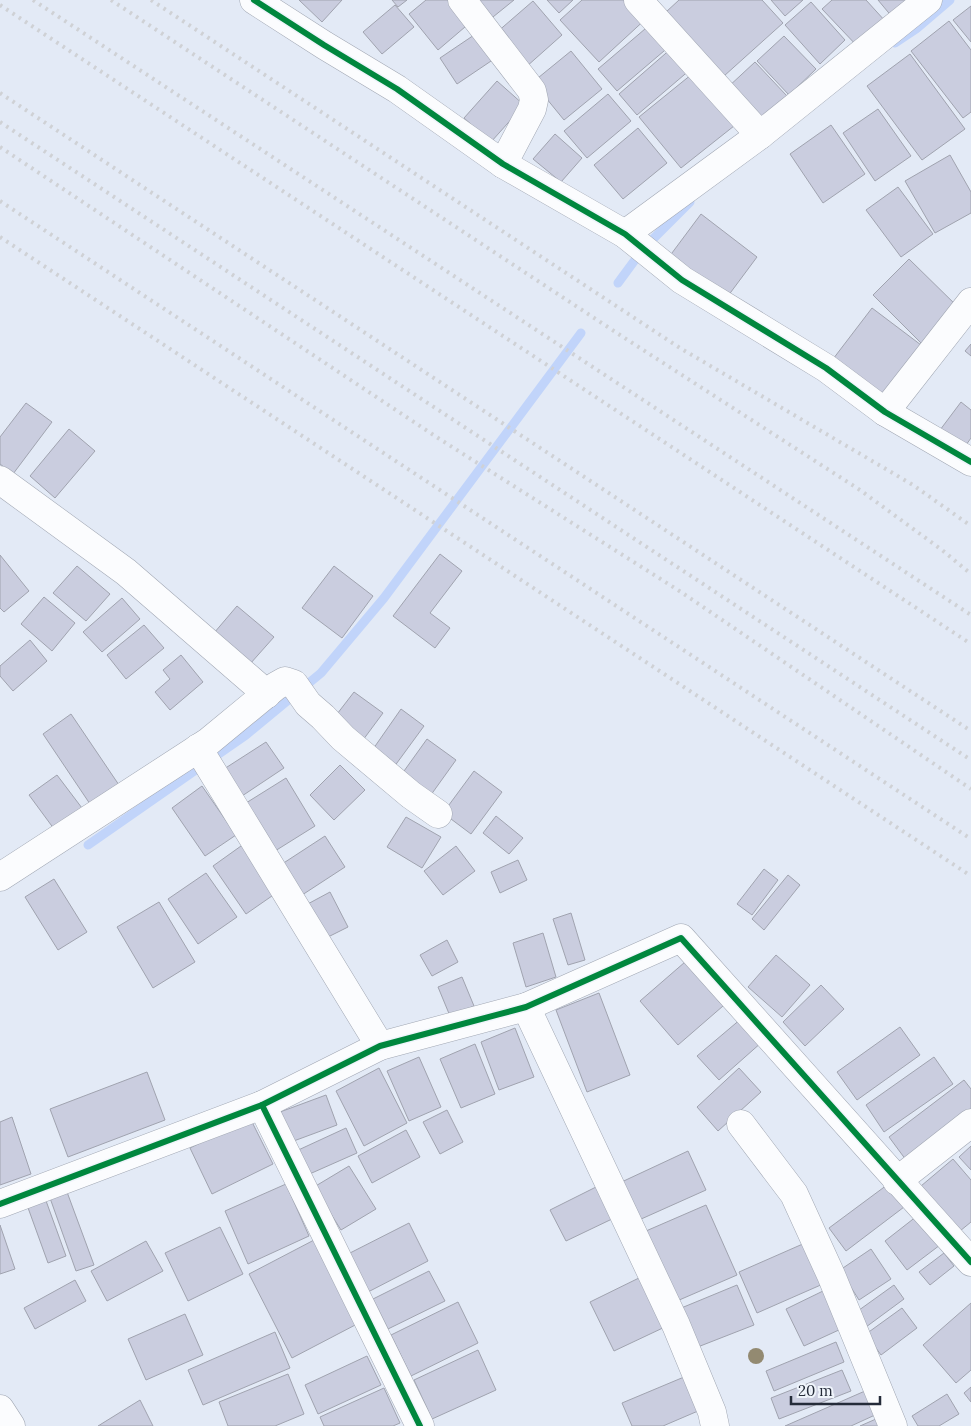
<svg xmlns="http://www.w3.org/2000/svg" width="971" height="1426" viewBox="0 0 971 1426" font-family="Lora,serif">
<rect width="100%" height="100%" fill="#e3eaf6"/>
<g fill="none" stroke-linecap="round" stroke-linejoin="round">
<g stroke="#c1d4fa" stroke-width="9">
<path d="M895 43 916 29 950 0"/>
<path d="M618 283 643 249 690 202"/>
<path d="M88 845 246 735 321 673 384 598 581 333"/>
</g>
</g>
<g fill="#cacddf" stroke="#a0a3af">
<path d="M299 0H342L322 22Z"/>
<path d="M392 0H407L398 7Z"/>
<path d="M426 0H454L472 21 438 50 409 14Z"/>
<path d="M472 0H514L488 21Z"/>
<path d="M547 0H573L559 13Z"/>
<path d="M582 0H634L649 16 599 62 560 20Z"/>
<path d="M679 0H762L783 23 724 76 666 12Z"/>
<path d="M771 0H803L785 16Z"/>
<path d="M832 0H866L886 22 859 48 822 9Z"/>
<path d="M878 0H914L893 18Z"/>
<path d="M533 1 562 35 526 67 496 33Z"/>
<path d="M811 2 845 40 820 64 785 25Z"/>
<path d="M395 5 414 27 382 54 363 32Z"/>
<path d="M971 6V42L953 20Z"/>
<path d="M949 21 971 50V112L963 118 911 51Z"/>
<path d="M652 23 671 45 617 91 598 69Z"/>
<path d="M480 31 497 57 457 84 440 58Z"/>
<path d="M784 36 816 69 789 95 757 61Z"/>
<path d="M673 47 691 69 637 115 619 94Z"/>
<path d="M571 51 602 89 564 120 533 82Z"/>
<path d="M910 54 965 129 922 160 867 86Z"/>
<path d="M755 62 787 96 758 122 727 88Z"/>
<path d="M697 70 739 122 681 168 639 117Z"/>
<path d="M497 81 524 105 491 142 464 118Z"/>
<path d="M608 94 631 121 587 158 564 131Z"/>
<path d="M878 109 911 156 875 181 843 133Z"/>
<path d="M831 125 865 174 823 203 790 154Z"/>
<path d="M638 128 667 163 623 199 594 165Z"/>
<path d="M555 134 582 158 561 182 533 159Z"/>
<path d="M950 155 971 192V213L935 233 905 181Z"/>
<path d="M898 187 933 234 901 257 866 210Z"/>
<path d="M701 214 757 257 722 304 666 261Z"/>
<path d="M909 259 960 309 924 346 873 295Z"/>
<path d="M872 308 925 348 882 403 830 363Z"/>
<path d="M971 344V356L965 351Z"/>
<path d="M961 402 971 410V438L961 452 937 434Z"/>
<path d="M26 403 52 422 13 474 0 464V437Z"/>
<path d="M69 429 95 451 55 498 30 476Z"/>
<path d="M440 554 462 571 430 613 450 628 435 648 393 616Z"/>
<path d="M0 555 29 591 4 612 0 608Z"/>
<path d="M77 566 110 594 86 621 53 593Z"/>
<path d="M334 566 373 596 342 638 302 608Z"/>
<path d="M44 597 75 623 52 651 21 624Z"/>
<path d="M122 598 140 619 102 652 83 632Z"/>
<path d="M237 606 274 637 250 664 214 633Z"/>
<path d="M144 625 164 648 126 679 107 655Z"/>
<path d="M30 640 47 661 13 691 0 676V666Z"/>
<path d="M181 655 203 682 170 710 155 692 170 679 163 670Z"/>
<path d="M354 692 383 713 363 740 334 718Z"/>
<path d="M401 709 424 726 394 767 371 752Z"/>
<path d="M71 714 119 785 90 804 43 734Z"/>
<path d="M427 739 456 760 428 799 399 778Z"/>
<path d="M266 742 284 768 242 796 224 769Z"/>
<path d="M340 765 365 790 334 820 310 795Z"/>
<path d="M474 771 502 792 471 834 443 813Z"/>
<path d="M57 775 85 812 57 833 29 795Z"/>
<path d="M286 778 315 826 275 851 246 803Z"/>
<path d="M202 786 236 835 205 856 172 808Z"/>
<path d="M496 816 523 838 509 854 483 833Z"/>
<path d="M406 817 441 837 422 868 387 847Z"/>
<path d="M325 836 345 867 299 897 279 866Z"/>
<path d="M248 841 282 889 246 914 213 866Z"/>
<path d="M456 846 475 871 443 895 424 871Z"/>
<path d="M518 860 527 880 500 893 491 872Z"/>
<path d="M764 869 778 880 752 915 737 904Z"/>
<path d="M206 873 237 917 198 944 168 899Z"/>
<path d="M788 875 800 885 764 930 752 919Z"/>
<path d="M54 879 87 932 58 950 25 897Z"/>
<path d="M330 892 348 927 322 940 304 906Z"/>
<path d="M159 902 195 962 153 988 117 927Z"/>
<path d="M571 913 585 960 568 965 553 919Z"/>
<path d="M543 933 556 977 526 987 513 943Z"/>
<path d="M447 940 458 962 432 976 420 955Z"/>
<path d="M776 955 810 985 782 1017 748 987Z"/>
<path d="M685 962 723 1006 678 1045 640 1001Z"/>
<path d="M462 977 474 1006 450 1016 438 987Z"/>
<path d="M821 985 844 1009 805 1046 783 1022Z"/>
<path d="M599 993 630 1075 587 1092 556 1010Z"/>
<path d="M742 1018 762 1042 719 1080 697 1056Z"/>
<path d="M900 1027 920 1055 857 1100 837 1072Z"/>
<path d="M515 1028 534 1077 499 1090 481 1042Z"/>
<path d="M475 1044 495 1094 461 1108 440 1059Z"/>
<path d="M419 1057 441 1107 409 1121 387 1071Z"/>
<path d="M934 1057 953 1084 884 1132 866 1105Z"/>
<path d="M379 1068 407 1123 364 1146 336 1091Z"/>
<path d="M739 1068 761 1092 718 1131 697 1107Z"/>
<path d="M147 1072 165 1120 68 1157 50 1109Z"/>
<path d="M964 1080 971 1089V1111L906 1160 889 1137Z"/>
<path d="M326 1095 337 1125 291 1142 280 1112Z"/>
<path d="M447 1110 463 1142 440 1154 423 1122Z"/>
<path d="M12 1117 31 1174 0 1185V1122Z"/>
<path d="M250 1118 273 1164 212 1194 190 1148Z"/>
<path d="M346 1128 357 1153 305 1176 294 1152Z"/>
<path d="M406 1130 420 1157 372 1183 358 1156Z"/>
<path d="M971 1146V1170L959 1157Z"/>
<path d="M688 1151 706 1190 630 1224 613 1186Z"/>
<path d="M953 1159 971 1180V1222L960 1231 921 1186Z"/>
<path d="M349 1166 376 1209 341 1230 314 1187Z"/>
<path d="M891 1182 908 1204 846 1251 829 1228Z"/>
<path d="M286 1184 309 1236 248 1264 225 1211Z"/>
<path d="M596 1187 612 1219 566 1241 550 1210Z"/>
<path d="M67 1192 94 1265 76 1271 50 1198Z"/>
<path d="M45 1198 66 1256 48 1263 27 1205Z"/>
<path d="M706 1205 737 1275 670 1304 639 1234Z"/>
<path d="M917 1216 940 1245 907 1270 885 1241Z"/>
<path d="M409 1223 428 1261 368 1292 348 1254Z"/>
<path d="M0 1225 15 1269 0 1274Z"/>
<path d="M220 1227 243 1274 188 1301 165 1253Z"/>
<path d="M316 1239 359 1323 292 1358 249 1274Z"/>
<path d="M146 1241 163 1271 107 1301 91 1271Z"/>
<path d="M805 1243 823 1284 757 1313 739 1272Z"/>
<path d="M871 1249 891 1279 859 1300 840 1270Z"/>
<path d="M944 1253 954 1266 930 1285 919 1272Z"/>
<path d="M429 1271 445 1301 388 1329 373 1299Z"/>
<path d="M643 1276 667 1326 614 1351 590 1302Z"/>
<path d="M75 1280 86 1301 35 1329 24 1308Z"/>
<path d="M737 1285 754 1325 690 1350 674 1311Z"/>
<path d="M894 1285 904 1299 866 1327 855 1313Z"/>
<path d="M823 1291 841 1329 804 1346 786 1309Z"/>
<path d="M458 1302 478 1343 411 1376 391 1335Z"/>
<path d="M971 1303V1370L956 1383 923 1345Z"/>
<path d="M902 1308 917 1328 881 1355 866 1334Z"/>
<path d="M185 1314 203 1355 146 1380 128 1339Z"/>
<path d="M275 1332 290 1368 203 1405 188 1370Z"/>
<path d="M836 1342 844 1362 774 1391 766 1371Z"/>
<path d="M478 1350 496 1390 432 1419 414 1380Z"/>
<path d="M367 1356 381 1385 318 1414 305 1385Z"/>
<path d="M842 1370 851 1391 779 1419 771 1398Z"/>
<path d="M288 1374 304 1414 275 1426H228L219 1402Z"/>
<path d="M684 1377 698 1411 663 1426H632L622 1403Z"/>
<path d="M971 1387V1402L964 1393Z"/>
<path d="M384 1388 400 1423 393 1426H324L320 1417Z"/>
<path d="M865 1391 875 1415 851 1426H785Z"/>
<path d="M947 1394 959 1414 939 1426H918L912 1416Z"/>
<path d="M140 1400 153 1426H98Z"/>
<path d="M876 1419 879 1426H860Z"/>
</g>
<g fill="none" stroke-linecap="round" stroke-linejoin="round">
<g stroke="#a1a7b3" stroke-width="29">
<g id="minor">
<path d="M254 0 324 45 397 89 503 164 625 234 682 280 826 368 885 412 971 462"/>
<path d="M462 0 532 91 534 100 532 109 503 164"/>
<path d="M638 0 760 135"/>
<path d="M625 234 760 135 928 0"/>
<path d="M885 412 971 302"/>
<path d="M0 480 126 572 267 694"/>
<path d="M198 748 380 1046"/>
<path d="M0 877 208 742 276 686 285 681 294 684 308 704 323 717 343 738 411 795 438 814"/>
<path d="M526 1007 676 1325 712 1412 715 1426"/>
<path d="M262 1105 380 1046 526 1007 681 938 971 1262"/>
<path d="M741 1124 794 1194 831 1275 893 1426"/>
<path d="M897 1181 971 1123"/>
<path d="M0 1204 262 1105 420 1426"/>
<path d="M0 1409 11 1426"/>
</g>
</g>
<use href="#minor" stroke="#fbfcfe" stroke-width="28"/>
<g stroke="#cfd1d5" stroke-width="4" stroke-dasharray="2.5 5" stroke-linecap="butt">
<path d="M33 0 971 615"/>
<path d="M111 0 620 335 860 490 942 550 971 574"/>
<path d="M151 0 680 348 913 485 971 526"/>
<path d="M0 5 971 644"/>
<path d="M0 93 971 731"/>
<path d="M0 122 971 760"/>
<path d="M0 147 438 438 681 592 971 789"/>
<path d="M0 201 971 839"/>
<path d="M0 237 971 876"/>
</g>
<g stroke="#eff4fb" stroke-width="9">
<g id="cycleway">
<path d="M254 0 324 45 397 89 503 164 625 234 682 280 826 368 885 412 971 462"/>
<path d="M262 1105 380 1046 526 1007 681 938 971 1262"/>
<path d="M0 1204 262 1105 420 1426"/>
</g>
</g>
<use href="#cycleway" stroke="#00873e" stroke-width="6"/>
</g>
<circle fill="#938a71" cx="756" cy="1356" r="8"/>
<path d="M791 1396v8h89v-8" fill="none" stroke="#242b39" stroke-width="2.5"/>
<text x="798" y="1396" font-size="15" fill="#242b39" stroke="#eff4fb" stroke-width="4" paint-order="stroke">20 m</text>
</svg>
